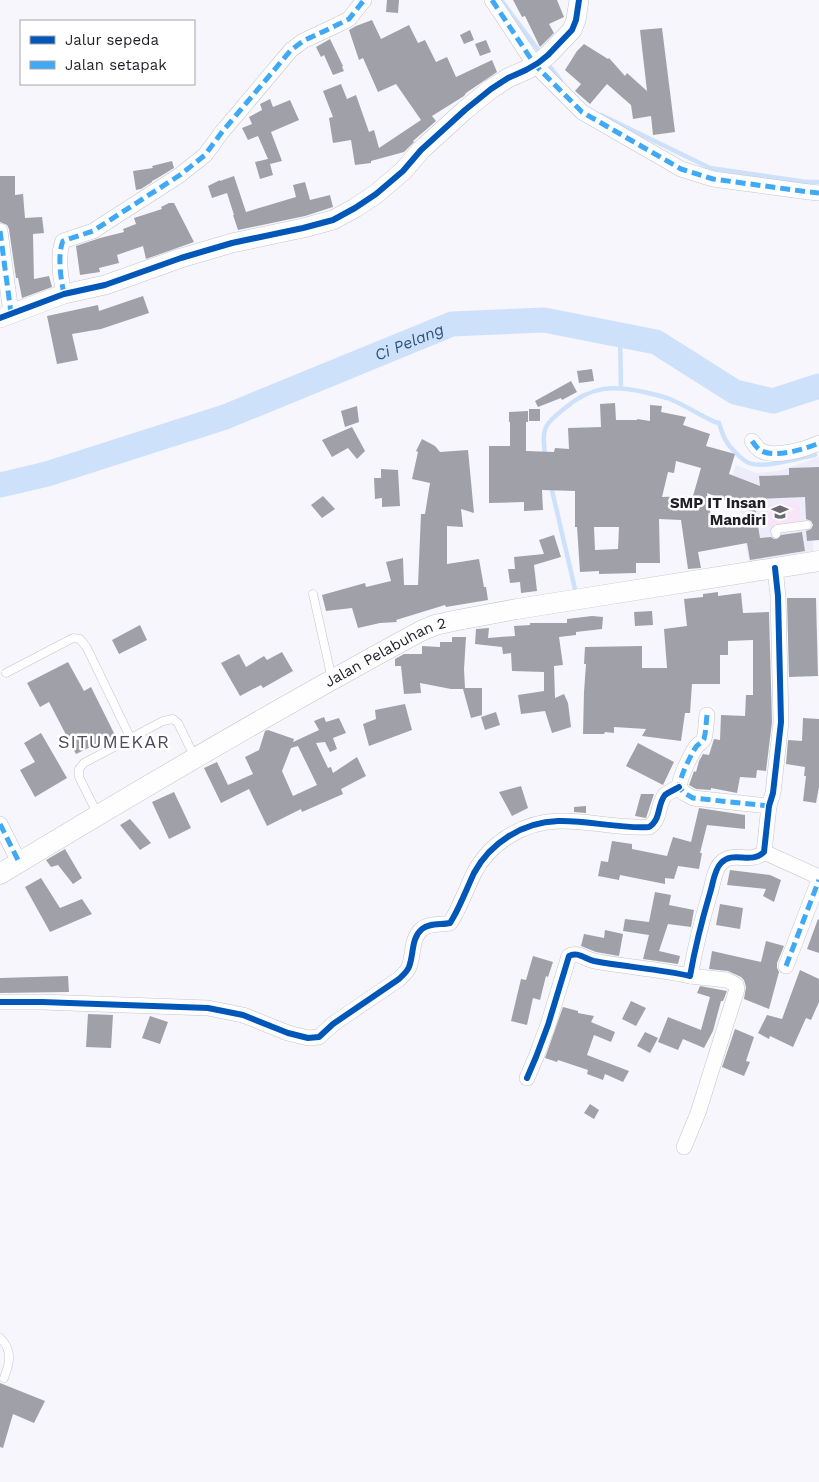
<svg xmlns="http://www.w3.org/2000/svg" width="819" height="1482" viewBox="0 0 819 1482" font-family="'Work Sans',sans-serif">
<rect width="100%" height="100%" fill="#f7f6fc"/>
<path fill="#eeecfa" d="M819 457V517L809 519 814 552 749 563 740 508 723 501 736 465 756 473 779 471Z"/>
<path fill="#f8e6f8" d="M798 501 801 523 764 528 761 507Z"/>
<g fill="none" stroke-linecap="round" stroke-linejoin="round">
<g stroke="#cee1fb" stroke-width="4.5">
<path d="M501 0 542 55"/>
<path d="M546 62 561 81"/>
<path d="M601 115 710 168 806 182H819"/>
<path d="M620 335 621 387"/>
<path d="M545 456C542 427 543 426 565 408 591 386 613 385 644 392 653 394 662 396 670 399 686 406 700 415 715 422L719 423C723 436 726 444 736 453 740 457 744 461 749 463 765 469 798 458 815 455"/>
<path d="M551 486 575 589"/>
</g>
<path stroke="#cee1fb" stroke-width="25" id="s1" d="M0 485 47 474 225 417 452 324 544 320 656 342 735 392 773 401 819 386"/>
</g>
<g fill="#a0a1a8" fill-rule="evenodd">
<path d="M387 0H399L398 13 386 12Z"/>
<path d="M513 0H557L564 17 549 24 554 33 540 47 525 16 522 17Z"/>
<path d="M372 20 381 39 409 25 418 43 425 40 436 62 447 57 456 77 492 60 497 72 466 93 464 96 432 116 436 121 413 141 414 142 404 152 371 161V163L355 165 351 140 333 143 329 118 333 117 323 91 341 84 347 99 356 95 369 132 374 130 379 148 421 120 396 84 378 92 363 58 359 60 349 30 356 26Z"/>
<path d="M662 28 675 132 653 135 651 116 633 119 631 105 607 84 590 104 575 91 581 84 565 70 577 51 584 44 608 59 609 58 625 76 627 73 647 91 640 30Z"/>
<path d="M470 30 474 40 464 44 460 35Z"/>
<path d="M330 39 343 66 342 67 344 71 333 75 324 55 321 57 316 47Z"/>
<path d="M486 40 491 52 480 56 475 44Z"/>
<path d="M270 99 273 107 290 100 299 120 271 132 282 161 270 164 273 175 260 179 255 162 268 159 258 136 248 140 242 128 252 124 249 117 262 110 260 104Z"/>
<path d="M172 161 174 168 156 179 152 181V182L141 189 136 190 133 171 153 168 152 166Z"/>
<path d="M0 176H15V195L23 194 25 218 42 217 44 233 33 234 34 279 49 276 52 287 22 298 18 278H16L9 229 7 225 0 222Z"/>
<path d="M234 176 246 212 296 197 293 185 305 182 310 200 330 195 333 207 305 216 238 230 233 215H234L227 193 212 198 208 186 220 180V181Z"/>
<path d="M169 203H174L194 242 146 259 143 246 117 255 119 263 99 268 100 272 80 275 76 246 100 238 124 232 123 229 136 224 134 218 162 209 161 207Z"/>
<path d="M143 296 149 313 101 329 72 334 78 360 57 364 47 316 98 305 99 311Z"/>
<path d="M592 369 594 381 579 383 577 371Z"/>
<path d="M571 381 577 392 562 400 561 398 538 407 535 401Z"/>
<path d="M615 403 616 420H637V419L650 421V405L662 406 661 412 686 417 683 425 710 434 706 446 735 454 729 474 760 486 759 476 789 475V468L819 467V540L807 541 806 531 811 529 813 525 811 521 806 519 805 497 754 499 756 513 707 493 713 528 757 520 760 538 771 537 774 539H777L781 535 802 532 805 551 750 560 747 543 698 552 701 568 688 569 681 520 659 519 660 563H636V573L599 574V571L580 572 577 527H575V491L542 490 543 510 524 511V502L489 503V446H510V422H509V412L528 411V422H526V451L554 452 555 448 569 449 568 428 601 427 600 404ZM676 461 701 468 693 496 662 497 668 472 674 473ZM594 527H619L618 549 595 550Z"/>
<path d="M357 406 359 422 345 427 341 411Z"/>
<rect x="529" y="409" width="11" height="12"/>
<path d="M352 427 365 451 357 459 348 448 332 457 322 440Z"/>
<path d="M422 439 435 446 440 452 468 450 474 513 461 509 463 527 447 526V564L479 559 484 587H486L488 600 446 607 445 605 396 620 397 622 380 623 358 628 352 608 326 611 322 595 365 583 366 587 391 581 386 562 403 558 404 585H418L421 514H425L430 483 412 479 418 452 416 451Z"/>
<path d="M381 469 398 470 400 506 382 507V498L375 499 374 478H381Z"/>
<path d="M323 496 335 509 322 518 311 505Z"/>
<path d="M554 535 561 557 534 565 537 591 521 593 520 582 510 583 508 569H515L514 557 544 554 539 540Z"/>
<path d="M718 592V596L741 593 743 613 769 612 772 722 766 771 757 770 756 778 740 777 737 793 711 788V790L696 789 689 785 694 771 696 772 699 761 703 754 709 755 714 739 720 740 721 715 745 716 746 695H753V640L728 641V655H720V684H692L690 713H685L681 741 642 736 646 729 614 727V733L605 732 604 734H583L584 692 586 664H584L585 647 642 646V668H667L664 629 687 626 684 599 703 597V594Z"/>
<path d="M787 598H816L818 676 789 677Z"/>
<path d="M652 611 653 625 635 626 634 612Z"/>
<path d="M592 616 603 617 602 629 576 632V635L559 637 563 665 554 666 555 698 564 694 568 703 571 727 552 733 545 711 521 714 518 695 544 691V672L512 671 511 653 503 654 502 647 475 644 476 629 489 628 488 638 515 636 514 626 530 625V623H567V619Z"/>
<path d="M140 625 147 640 119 654 112 640Z"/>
<path d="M452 637H466L464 669 465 688H482V715L471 718 463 689H451L420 683 421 693 404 694 401 666H395V659L404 654H422V646L440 647V642H452Z"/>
<path d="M282 652 293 671 263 688 261 685 240 696 221 663 239 654 246 667 264 656 267 660Z"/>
<path d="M68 662 84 691 91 687 115 735 76 754 49 702 40 707 27 683Z"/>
<path d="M405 704 412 730 369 746 363 724 376 719 375 710Z"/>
<path d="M496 712 500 725 485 730 481 717Z"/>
<path d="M324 717 326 722 339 718 346 733 333 738 337 749 330 752 325 742 316 743 328 768 331 767 333 773 357 757 366 776 341 789 343 794 302 812 301 809 267 826 249 789 221 803 204 768 217 762 228 785 253 774 245 757 259 750 265 731 268 730 294 739 293 742 319 730 314 721ZM298 746 317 785 293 796 282 771 291 748Z"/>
<path d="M803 718 819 719V787L816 803 803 801 806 776H804L805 767 786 764 788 740 802 741Z"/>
<path d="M41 733 67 778 35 797 20 770 35 762 24 743Z"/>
<path d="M638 743 674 762 663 785 626 766Z"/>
<path d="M521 786 528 808 512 816 499 792Z"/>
<path d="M174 792 191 828 169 839 152 802Z"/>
<path d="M641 794H654L646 818 635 816Z"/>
<path d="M586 806V813L574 812V807Z"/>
<path d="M699 808 745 815V829L707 825 700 853H702L699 869 678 866 674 879 665 878V884L620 875 619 880 598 876 601 861 608 862 612 841 632 844V849L667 856 673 837 691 842Z"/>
<path d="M130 819 151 843 140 850 120 825Z"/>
<path d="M65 849 82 878 73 884 58 865 51 867 46 860Z"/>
<path d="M730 870 770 875 781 880 774 902 763 896 766 889 727 885Z"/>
<path d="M41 878 60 908 82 899 92 914 50 932 25 887Z"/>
<path d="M655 892 671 895 669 905 694 910 691 927 668 924 659 951 680 956 678 964 643 959 649 935 623 931 625 919 649 922Z"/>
<path d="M720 904 743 908 740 929 716 925Z"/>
<path d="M818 919 819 920V953L807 949Z"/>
<path d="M605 930 623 934 619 956 596 952 581 946 584 934 604 938Z"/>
<path d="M766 941 784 946 777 963V968L779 972 769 1009 744 999 746 987 744 980 741 977 728 971 709 969 712 951 761 962Z"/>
<path d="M533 956 553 962 548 977 546 976 540 1000 533 998 527 1025 511 1021 521 979 526 980Z"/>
<path d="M800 970 819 979V1002L811 1020 806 1018 793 1047 770 1036 769 1039 758 1033 767 1015 782 1019Z"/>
<path d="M68 976 69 992 0 993V978Z"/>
<path d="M700 986 727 991 723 1001H721L713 1031 704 1048 683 1039 678 1050 658 1042 668 1017 701 1030 710 997 697 993Z"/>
<path d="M631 1001 646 1008 636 1026 622 1019Z"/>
<path d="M563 1007 578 1011V1013L594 1016 591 1022 615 1032 611 1042 594 1035 587 1055 629 1071 623 1082 605 1074 603 1080 587 1074 588 1070 558 1060 557 1062 545 1058Z"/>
<path d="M88 1014 113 1015 111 1048 86 1047Z"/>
<path d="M150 1016 168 1022 160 1044 142 1038Z"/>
<path d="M735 1029 754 1037 746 1061 750 1062 744 1076 722 1067Z"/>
<path d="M645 1032 658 1038 650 1053 637 1046Z"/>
<path d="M590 1104 599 1110 594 1119 584 1113Z"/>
<path d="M0 1383 45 1401 34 1423 13 1414 3 1448 0 1447Z"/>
</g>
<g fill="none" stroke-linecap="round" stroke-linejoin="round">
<g stroke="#c6c4cc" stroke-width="9">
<g id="service">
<path d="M776 534 775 531 777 529 807 525"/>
<path d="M313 594 332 679"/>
<path d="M6 673 73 638 80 639 87 648 131 739"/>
<path d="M98 815 79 777V769L84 763 163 721 173 719 178 723 194 756"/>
<path d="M0 1338C13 1350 10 1363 4 1378"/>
</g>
</g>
<g stroke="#c6c4cc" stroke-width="16">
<g id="minor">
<path d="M492 0 535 65 582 112 681 169 713 179 809 192 819 193"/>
<path d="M0 231 11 313"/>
<path d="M64 294C61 280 57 255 63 241L93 231 180 175 205 155 222 132 291 50 303 41 333 27 349 19 364 0"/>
<path d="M752 441C754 444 757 448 760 450 773 459 806 449 819 443"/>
<path d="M707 715C706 723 706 732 704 739 702 743 698 744 696 747 690 756 680 777 679 787L684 793 693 798 769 806"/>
<path d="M0 824 19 862"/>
<path d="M764 852 819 877"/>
<path d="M786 966 819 880"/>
<path d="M0 1002H42L208 1008 243 1015 288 1033 308 1038 319 1037 333 1024 399 979C403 975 407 972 409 967 414 954 411 938 422 929 429 923 441 925 450 923L453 918C461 904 467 888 474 873 490 843 523 822 558 821 588 820 619 829 649 827 661 820 657 805 665 795 669 792 674 790 679 787"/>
<path d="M527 1078 536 1057 548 1025 569 956C577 951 585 959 594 961 626 967 659 969 690 976 695 948 702 920 710 893 713 884 714 870 721 863 733 850 751 865 764 852L769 806 773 793 781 722 778 596 775 568"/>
<path d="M684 1147 698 1113 737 989 736 985 727 980 690 976"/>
</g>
</g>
<g stroke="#c6c4cc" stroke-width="20">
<path id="tertiary" d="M0 318 64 294 105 285 181 258 232 243 303 228 333 220 355 208 376 194 403 171 421 150 465 110 491 89 508 78 526 70 538 63 548 55 572 30 576 20 579 0"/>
</g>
<g stroke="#c6c4cc" stroke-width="21">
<g id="secondary">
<path id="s2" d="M0 874C139 790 278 708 421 631L435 625 458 620 517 609 819 561"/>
</g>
</g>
<use href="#service" stroke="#fefeff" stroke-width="8"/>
<use href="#minor" stroke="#fefeff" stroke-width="15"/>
<use href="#tertiary" stroke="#fefeff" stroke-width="19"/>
<use href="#secondary" stroke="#fefeff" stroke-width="20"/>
<g stroke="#3fa9f5" stroke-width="5" stroke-dasharray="10 5" stroke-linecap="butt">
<path d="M492 0 535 65 582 112 681 169 713 179 809 192 819 193"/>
<path d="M0 231 11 313"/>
<path d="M64 294C61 280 57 255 63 241L93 231 180 175 205 155 222 132 291 50 303 41 333 27 349 19 364 0"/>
<path d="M752 441C754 444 757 448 760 450 773 459 806 449 819 443"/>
<path d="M707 715C706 723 706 732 704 739 702 743 698 744 696 747 690 756 680 777 679 787L684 793 693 798 769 806"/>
<path d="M0 824 19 862"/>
<path d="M786 966 819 880"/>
</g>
<g stroke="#fff" stroke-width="9">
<g id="cycleway">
<path d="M0 318 64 294 105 285 181 258 232 243 303 228 333 220 355 208 376 194 403 171 421 150 465 110 491 89 508 78 526 70 538 63 548 55 572 30 576 20 579 0"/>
<path d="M0 1002H42L208 1008 243 1015 288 1033 308 1038 319 1037 333 1024 399 979C403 975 407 972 409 967 414 954 411 938 422 929 429 923 441 925 450 923L453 918C461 904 467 888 474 873 490 843 523 822 558 821 588 820 619 829 649 827 661 820 657 805 665 795 669 792 674 790 679 787"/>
<path d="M527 1078 536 1057 548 1025 569 956C577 951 585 959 594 961 626 967 659 969 690 976 695 948 702 920 710 893 713 884 714 870 721 863 733 850 751 865 764 852L769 806 773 793 781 722 778 596 775 568"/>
</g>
</g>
<use href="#cycleway" stroke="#0057b8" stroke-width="6"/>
</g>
<defs>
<g id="school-bare" transform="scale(1.35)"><path d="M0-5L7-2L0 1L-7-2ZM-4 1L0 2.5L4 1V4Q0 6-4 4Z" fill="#6b6a72" stroke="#fff" stroke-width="2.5" paint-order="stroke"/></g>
</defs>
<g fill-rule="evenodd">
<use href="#school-bare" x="780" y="512"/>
</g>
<g text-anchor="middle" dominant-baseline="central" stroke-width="5" stroke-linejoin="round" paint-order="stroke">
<g font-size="15" font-weight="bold" fill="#201e27" stroke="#fff" text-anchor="end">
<text x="766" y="503">SMP IT Insan<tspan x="766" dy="17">Mandiri</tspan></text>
</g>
<g font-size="15" fill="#201e27" stroke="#fff">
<text stroke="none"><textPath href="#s2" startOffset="445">Jalan Pelabuhan 2</textPath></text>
</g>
<g font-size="16" font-style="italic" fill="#2d537f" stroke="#fff">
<text stroke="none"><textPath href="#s1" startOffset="434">Ci Pelang</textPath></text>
</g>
<g font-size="18" letter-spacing="1" fill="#4e4b5f" stroke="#fff">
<text x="114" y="741">SITUMEKAR</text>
</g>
</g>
<rect x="20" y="20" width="175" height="65" fill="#ffffff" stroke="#a6a5a9"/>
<rect x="30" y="36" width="25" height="8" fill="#0057b8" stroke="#a6a5a9"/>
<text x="65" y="45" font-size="15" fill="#201e27">Jalur sepeda</text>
<rect x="30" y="61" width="25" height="8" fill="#3fa9f5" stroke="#a6a5a9"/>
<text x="65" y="70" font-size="15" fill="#201e27">Jalan setapak</text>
</svg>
